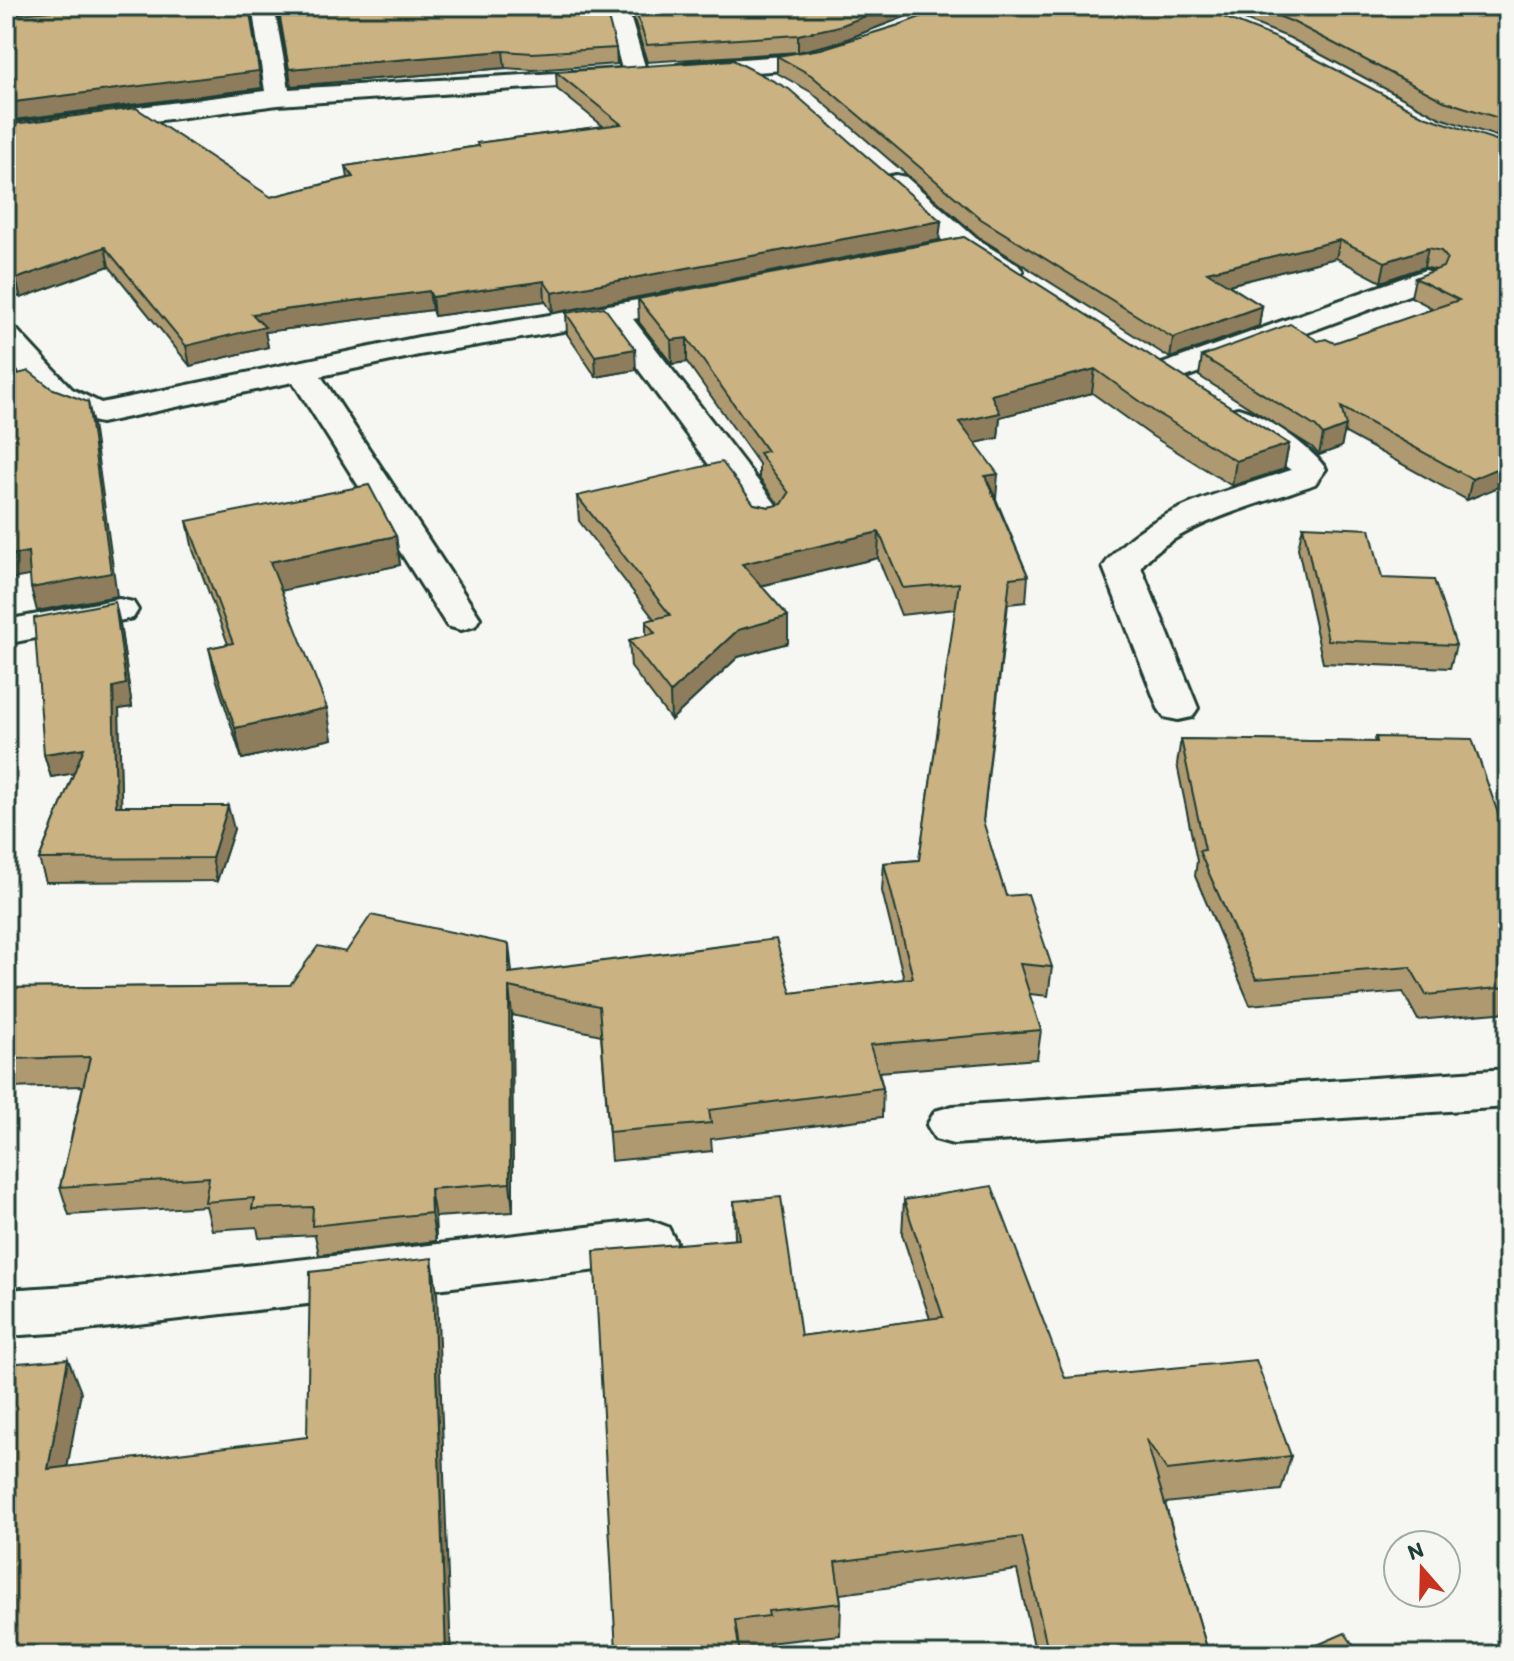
<svg xmlns="http://www.w3.org/2000/svg" width="1514" height="1661" viewBox="0 0 1514 1661" font-family="Itim,sans-serif">
<rect width="100%" height="100%" fill="#f6f6f2"/>
<filter id="ink" filterUnits="userSpaceOnUse"><feTurbulence type="fractalNoise" baseFrequency=".0125" numOctaves="2"/><feDisplacementMap in="SourceGraphic" scale="16" xChannelSelector="R" yChannelSelector="G"/><feConvolveMatrix kernelMatrix="1 2 1 2 8 2 1 2 1" color-interpolation-filters="sRGB"/></filter>
<g filter="url(#ink)">
<g fill="none" stroke-linecap="round" stroke-linejoin="round">
<g stroke="#1f3d34" stroke-width="6">
<g id="minor">
<path d="M252 6H274L289 89 622 69 605 6H627L647 73 644 78H627L617 82 278 105 6 140V124L265 91Z"/>
<path d="M836 48 844 50 848 55 844 60 798 69 686 77 677 75 674 70 677 65 686 63 798 55Z"/>
<path d="M896 175 906 177 978 240 1018 265 1023 271 1018 277C982 286 914 213 886 189L882 183 886 177Z"/>
<path d="M1425 270 1436 273 1440 279 1436 285 1178 380 1167 383 1156 380 1151 373 1156 366Z"/>
<path d="M697 290 708 293 712 299 708 305 633 319 781 511 786 519 781 527 768 530 755 527 605 324 419 355 321 376 480 618 475 626 461 630 447 626 442 618 293 382 101 423C54 414 35 392 6 356V328L17 330 72 389 101 403 419 337Z"/>
<path d="M1238 408C1265 415 1310 446 1326 469L1315 484C1265 503 1174 524 1141 567L1198 708 1192 717 1178 720 1164 717 1158 708 1103 567C1144 508 1227 492 1291 470L1226 425 1221 418 1226 411Z"/>
<path d="M119 599 133 602 138 610 133 618 6 644V620Z"/>
<path d="M1508 1069V1107L953 1144 935 1139 927 1125 935 1111 953 1106Z"/>
<path d="M649 1220 668 1227 676 1242 668 1257 649 1264 69 1332 6 1336V1290L69 1286Z"/>
</g>
</g>
<use href="#minor" fill="#f6f6f2" fill-rule="evenodd"/>
</g>
<g fill="#ae9970" stroke="#1f3d34" stroke-width="2">
<path d="M277 6 616 48 617 64 533 70 505 68 291 86Z"/>
<path d="M630 6H933L839 42 798 52 647 62Z"/>
<path d="M1210 6H1405L1421 12 1508 7V140L1440 118 1290 38Z"/>
<path d="M1416 6H1464L1422 8Z"/>
<path d="M896 26 1424 116 1508 483 1467 500 1344 432 1341 447 1319 455 1312 447 1199 376 1202 356 1318 341 1334 343 1434 309 1411 297 1415 278 1436 270 1424 267 1381 282 1336 258 1229 285 1262 306 1259 326 1170 358 980 238 811 92 777 73V56L821 49Z"/>
<path d="M556 72 941 221 939 240 553 313 545 301 434 316 432 310 265 332 268 347 190 366 109 266 21 298 6 290V125L271 197 348 178 346 166 478 146 477 143 603 126 557 89Z"/>
<path d="M964 237 1289 444 1284 469 1232 486 1152 436 1092 393 1000 417 998 438 975 443 996 499 1028 576 1026 602 1008 604 983 822 1006 896 1052 967 1048 996 1029 994 1041 1030 1037 1059 879 1072 883 1088 882 1117 711 1139 712 1151 611 1161 601 1035 512 1015 513 1212 435 1217 436 1241 319 1255 315 1235 259 1238 257 1227 212 1230 206 1206 69 1215 60 1187 83 1086 6 1088V988L290 985 346 952 512 973 791 993 904 979 882 891 884 863 919 860 956 609 901 615 878 558 761 586 788 616V643L738 657 671 720 631 667 629 640 646 636V621L654 619 579 521 577 496 754 504 769 507 779 505 759 478V464L687 362 672 364 639 322 638 299Z"/>
<path d="M566 313 636 370 596 377 567 334Z"/>
<path d="M187 521 396 536 400 565 281 590 332 739 242 759 216 678 209 648 228 644 193 550Z"/>
<path d="M1303 526 1382 578 1456 645 1450 668 1323 663 1298 548Z"/>
<path d="M120 624 132 707 119 709 121 806 234 829 217 881 46 882 39 859 74 773 51 777 44 754Z"/>
<path d="M1376 737 1506 836 1508 835V1012L1418 1020 1403 992 1250 1005 1195 876 1197 861 1177 764 1181 739 1374 742Z"/>
<path d="M904 1200 1065 1378 1291 1456 1281 1490 1165 1503 1209 1655H1036L1017 1570 840 1594 841 1603 840 1635 768 1643V1649L739 1652 616 1651 735 1239 734 1201 801 1336 930 1319 902 1234Z"/>
</g>
<g fill="#8d7d5b" stroke="#1f3d34" stroke-width="2">
<path d="M6 6H73L6 12Z"/>
<path d="M249 6 262 88 6 121V103Z"/>
<path d="M891 6H933L839 42 798 52V35Z"/>
<path d="M1508 11V27L1487 13Z"/>
<path d="M503 51 505 68 291 86 289 69Z"/>
<path d="M941 221 939 240 553 313 552 293Z"/>
<path d="M1340 240 1336 258 1204 291 1207 272Z"/>
<path d="M105 247 109 266 21 298 16 279Z"/>
<path d="M1428 248 1424 267 1381 282 1385 262Z"/>
<path d="M544 281 545 301 434 316 432 297Z"/>
<path d="M429 291 432 310 265 332 268 347 190 366 186 346 252 314Z"/>
<path d="M1262 306 1259 326 1170 358 1173 338Z"/>
<path d="M687 338V362L672 364 671 340Z"/>
<path d="M635 349 636 370 596 377 595 356Z"/>
<path d="M1095 369 1092 393 1000 417 998 438 958 447 959 422 991 395Z"/>
<path d="M88 402 93 424 117 596 37 611 31 588Z"/>
<path d="M1346 426 1341 447 1319 455 1323 435Z"/>
<path d="M1289 444 1284 469 1232 486 1236 461Z"/>
<path d="M1508 464V483L1467 500 1472 479Z"/>
<path d="M998 474 996 499 985 476Z"/>
<path d="M879 532 878 558 742 590V564Z"/>
<path d="M396 536 400 565 276 592 270 562Z"/>
<path d="M28 552 34 575 6 580V556Z"/>
<path d="M115 602 120 624 132 707 119 709 122 830 116 806 113 687Z"/>
<path d="M788 616V643L738 657 671 720 670 693 738 630Z"/>
<path d="M327 708 332 739 242 759 235 728Z"/>
<path d="M84 748 90 771 51 777 44 754Z"/>
<path d="M228 806 234 829 217 881 212 858Z"/>
<path d="M509 944 512 972V988L509 973Z"/>
<path d="M509 987 512 1015 513 1212 510 1183Z"/>
<path d="M430 1189 435 1217 436 1241 431 1213Z"/>
<path d="M432 1258 437 1292 451 1655H446Z"/>
<path d="M68 1359 81 1392 61 1502 48 1469Z"/>
</g>
<g fill="#cab282" stroke="#1f3d34" stroke-width="2">
<path d="M110 6H249L259 71 6 103V15Z"/>
<path d="M278 6H605L616 48 532 53 503 51 289 69Z"/>
<path d="M634 6H891L840 26 798 35 647 45Z"/>
<path d="M950 6H1196L1274 37 1424 116 1508 144V464L1472 479 1341 407 1346 426 1323 435 1316 427 1202 356 1290 324 1318 341 1326 339 1334 343 1459 300 1415 278 1443 267 1447 258 1441 251 1428 248 1385 262 1340 240 1207 272 1262 306 1173 338 981 219 811 75 777 56 821 49 896 26Z"/>
<path d="M1253 6H1405L1421 12 1508 7V11L1487 13 1508 18V121L1444 101 1293 22Z"/>
<path d="M733 60 789 89 941 221 552 293 544 281 432 297 429 291 252 314 265 327 186 346 105 247 16 279 6 273V125L136 108 271 197 353 177 346 166 479 146 477 143 621 124 556 72Z"/>
<path d="M964 237 1289 444 1236 461 1155 412 1095 369 991 395 1000 413 959 422 998 474 985 476 1028 576 1010 578 983 821 1006 896 1028 894 1052 967 1020 964 1041 1030 870 1045 883 1088 709 1110 711 1123 609 1132 599 1006 509 987 510 1183 430 1189 431 1213 312 1226 313 1207 252 1209 254 1198 205 1202 209 1177 60 1187 90 1057 6 1059V988L290 985 318 946 346 952 371 915 509 944V973L776 939 791 993 913 978 884 863 919 860 959 583 903 588 879 532 742 564 788 616 738 630 670 693 629 640 655 633 646 621 670 615 577 496 722 462 754 504 769 507 782 504 789 493 759 453 767 451 687 338 671 340 638 299Z"/>
<path d="M604 307 635 349 595 356 566 313Z"/>
<path d="M6 363 18 374 29 371 51 388 88 402 111 573 31 588 28 552 6 556Z"/>
<path d="M369 485 396 536 270 562 327 708 235 728 209 648 233 643 187 521Z"/>
<path d="M1303 526 1370 529 1382 578 1434 580 1456 645 1328 640Z"/>
<path d="M115 602 126 684 113 687 116 806H228L212 858 39 859 84 748 44 754 34 618Z"/>
<path d="M1376 737 1472 739 1506 836 1508 835V987L1426 995 1410 967 1256 979 1199 851 1205 850 1181 739 1377 742Z"/>
<path d="M992 1186 1065 1378 1256 1360 1291 1456 1167 1470 1146 1439 1209 1655H1049L1022 1537 835 1562 841 1603 768 1611 769 1616 735 1620 740 1655H587L616 1651 594 1251 739 1239 734 1201 781 1197 801 1336 943 1317 904 1200Z"/>
<path d="M432 1258 446 1655H6V1364L68 1359 48 1469 307 1437 310 1272Z"/>
<path d="M1345 1633 1360 1655H1294Z"/>
</g>
</g>
<rect width="1514" height="1661" fill="none" stroke="#f6f6f2" stroke-width="32"/>
<rect x="16" y="16" width="1482" height="1629" fill="none" stroke="#1f3d34" stroke-width="3" filter="url(#ink)"/>
<g transform="translate(1422 1569) rotate(340)"><circle r="38" fill="#f6f6f2" stroke="#a0aca6" stroke-width="2"/>
<path d="M0-6L14 30L0 20L-14 30Z" fill="#c8321e"/>
<text y="-12" font-size="22" font-weight="bold" text-anchor="middle" fill="#1f3d34">N</text>
</g>
</svg>
